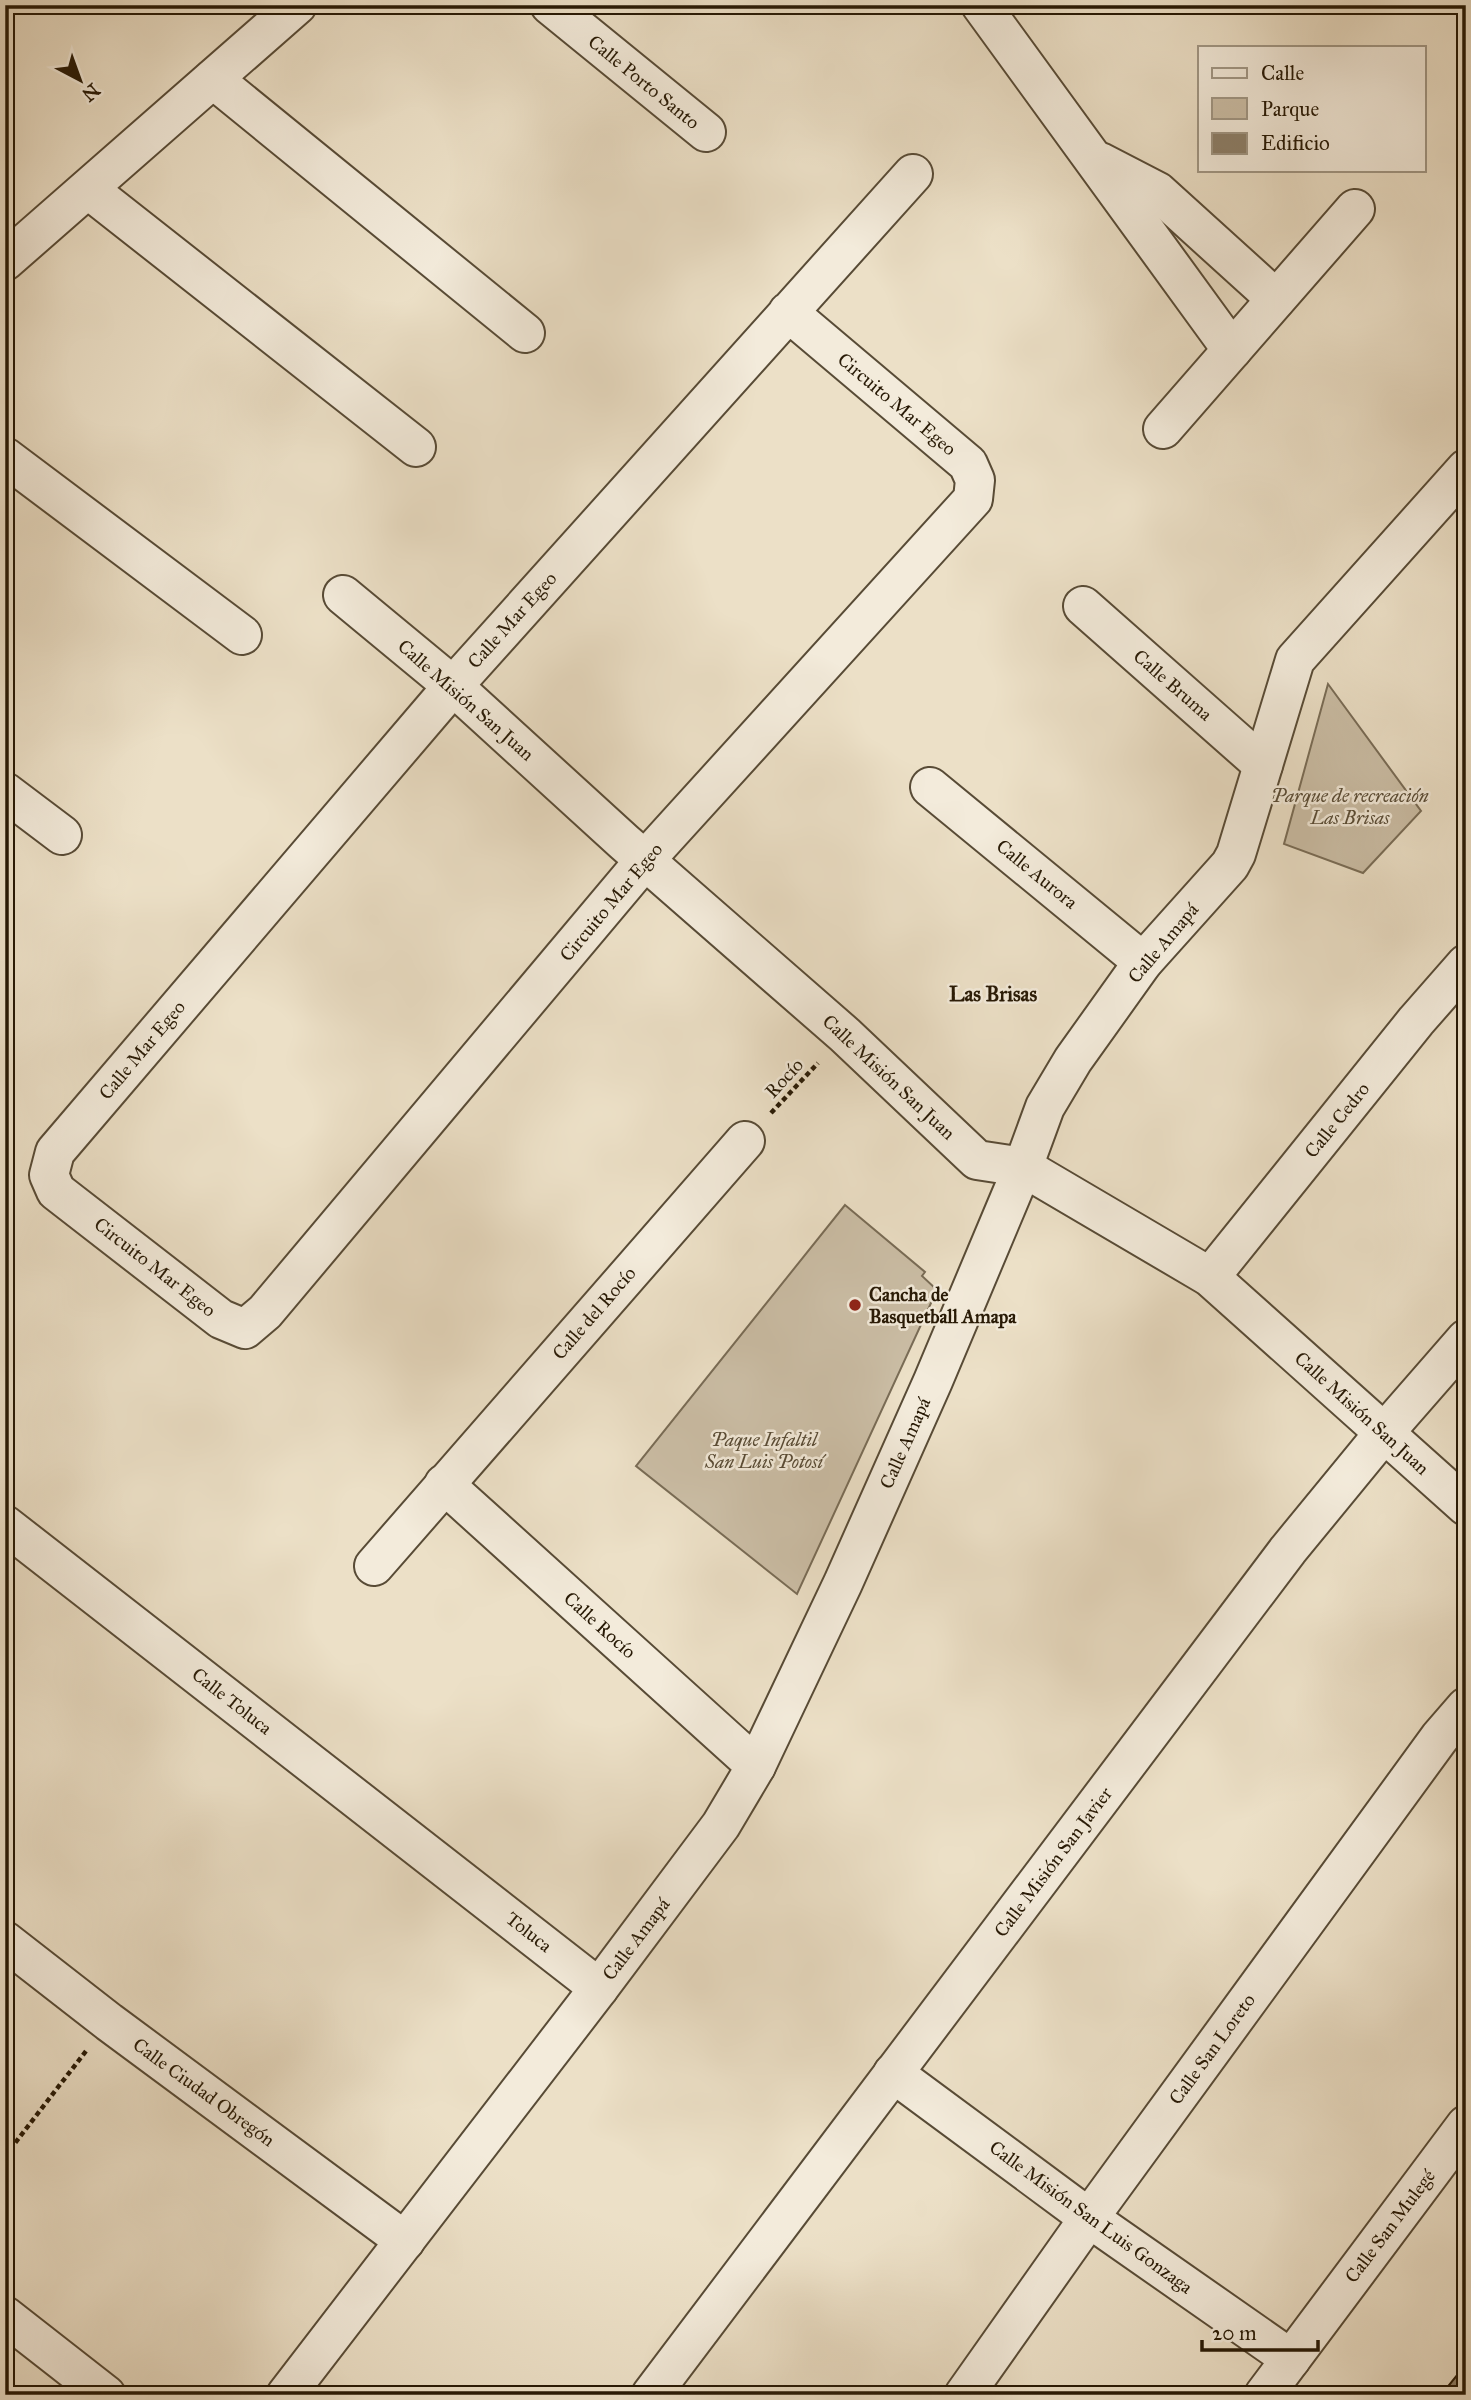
<svg xmlns="http://www.w3.org/2000/svg" width="1471" height="2400" viewBox="0 0 1471 2400" font-family="'IM FELL Great Primer',serif">
<rect width="100%" height="100%" fill="#ece0c7"/>
<filter id="stains"><feTurbulence type="fractalNoise" baseFrequency=".00286" numOctaves="4"/><feColorMatrix values="0 0 0 0 .2 0 0 0 0 .09 0 0 0 0 .02 0 0 0 .5 -.17"/></filter>
<radialGradient id="worn" r=".72"><stop offset=".6" stop-color="#630" stop-opacity="0"/><stop offset="1" stop-color="#630" stop-opacity=".3"/></radialGradient>
<g fill="#cbbea6" stroke="#796c56" stroke-width="2">
<path d="M1328 684 1421 811 1363 873 1284 844Z"/>
<path d="M845 1205 925 1272 922 1276 937 1290 797 1594 636 1466Z"/>
</g>
<path fill="#8d806a" stroke="#271905" stroke-width="2" d="M1466 2364V2395H1441Z"/>
<g fill="none" stroke-linecap="round" stroke-linejoin="round">
<g stroke="#584b36" stroke-width="42">
<g id="minor">
<path d="M550 5 706 132"/>
<path d="M981 5 1232 350"/>
<path d="M213 79 525 333"/>
<path d="M1100 162 1158 192 1276 299"/>
<path d="M88 189 416 447"/>
<path d="M5 261 297 5"/>
<path d="M788 312 968 464 975 480 973 499 645 860 265 1312 245 1329 221 1319 56 1191 49 1175 55 1152 453 686 913 174"/>
<path d="M1163 429 1355 209"/>
<path d="M5 457 242 635"/>
<path d="M343 595 453 686 624 842 845 1035 977 1160 1023 1167 1210 1277 1466 1506"/>
<path d="M1083 606 1263 765"/>
<path d="M930 787 1143 962"/>
<path d="M5 792 62 835"/>
<path d="M1210 1277 1416 1021 1466 964"/>
<path d="M444 1484 756 1766"/>
<path d="M5 1525 599 1988"/>
<path d="M374 1566 745 1141"/>
<path d="M5 1941 109 2022 405 2241"/>
<path d="M893 2073 1089 2218 1291 2359"/>
<path d="M5 2316 106 2395"/>
<path d="M286 2395 599 1988 721 1825 756 1766 843 1583 933 1381 1023 1167 1045 1107 1073 1060 1143 962 1230 865 1236 854 1295 660 1466 469"/>
<path d="M651 2395 1288 1550 1384 1433 1466 1339"/>
<path d="M964 2395 1089 2218 1440 1737 1466 1707"/>
<path d="M1264 2395 1466 2125"/>
</g>
</g>
<g stroke="#271905" stroke-width="4.5" stroke-dasharray="5 3.5" stroke-linecap="butt">
<path d="M771 1113 818 1063"/>
<path d="M5 2156 86 2051"/>
</g>
<use href="#minor" stroke="#f3ebdb" stroke-width="38"/>
</g>
<circle fill="#8f2418" stroke="#f3ebdb" stroke-width="2.5" cx="855" cy="1305" r="7"/>
<g text-anchor="middle" dominant-baseline="central" stroke-width="5" stroke-linejoin="round" paint-order="stroke">
<g font-size="19" fill="#271905" stroke="#f3ebdb">
<text transform="translate(644 82) rotate(39)">Calle Porto Santo</text>
<text transform="translate(897 404) rotate(40)">Circuito Mar Egeo</text>
<text transform="translate(512 620) rotate(-48)">Calle Mar Egeo</text>
<text transform="translate(1173 685) rotate(41)">Calle Bruma</text>
<text transform="translate(466 700) rotate(41)">Calle Misión San Juan</text>
<text transform="translate(1037 874) rotate(39)">Calle Aurora</text>
<text transform="translate(611 902) rotate(-50)">Circuito Mar Egeo</text>
<text transform="translate(1163 943) rotate(-50)">Calle Amapá</text>
<text transform="translate(142 1050) rotate(-50)">Calle Mar Egeo</text>
<text transform="translate(889 1077) rotate(43)">Calle Misión San Juan</text>
<text transform="translate(784 1078) rotate(-47)">Rocío</text>
<text transform="translate(1337 1120) rotate(-51)">Calle Cedro</text>
<text transform="translate(155 1267) rotate(38)">Circuito Mar Egeo</text>
<text transform="translate(594 1313) rotate(-49)">Calle del Rocío</text>
<text transform="translate(1362 1413) rotate(42)">Calle Misión San Juan</text>
<text transform="translate(905 1443) rotate(-66)">Calle Amapá</text>
<text transform="translate(600 1625) rotate(42)">Calle Rocío</text>
<text transform="translate(232 1701) rotate(38)">Calle Toluca</text>
<text transform="translate(1053 1862) rotate(-53)">Calle Misión San Javier</text>
<text transform="translate(529 1932) rotate(38)">Toluca</text>
<text transform="translate(636 1939) rotate(-53)">Calle Amapá</text>
<text transform="translate(1212 2049) rotate(-54)">Calle San Loreto</text>
<text transform="translate(204 2092) rotate(36)">Calle Ciudad Obregón</text>
<text transform="translate(1091 2217) rotate(36)">Calle Misión San Luis Gonzaga</text>
<text transform="translate(1390 2226) rotate(-53)">Calle San Mulegé</text>
</g>
<g font-size="19" font-style="italic" fill="#584b35" stroke="#f3ebdb">
<text x="1350" y="795">Parque de recreación<tspan x="1350" dy="22">Las Brisas</tspan></text>
<text x="764" y="1439">Paque Infaltil<tspan x="764" dy="22">San Luis Potosí</tspan></text>
</g>
<g font-size="19" font-weight="bold" fill="#271905" stroke="#f3ebdb" text-anchor="start">
<text x="869" y="1294">Cancha de<tspan x="869" dy="22">Basquetball Amapa</tspan></text>
</g>
<g font-size="21" font-weight="bold" fill="#271905" stroke="#f3ebdb">
<text x="993" y="994">Las Brisas</text>
</g>
</g>
<rect width="1471" height="2400" fill="none" stroke="#ece0c7" stroke-width="28"/>
<rect x="7" y="7" width="1457" height="2386" fill="none" stroke="#271905" stroke-width="3.5"/>
<rect x="14" y="14" width="1443" height="2372" fill="none" stroke="#271905" stroke-width="2"/>
<rect x="1198" y="46" width="228" height="126" fill="#f3ebdb" stroke="#a19785" stroke-width="2"/>
<rect x="1212" y="68" width="35" height="10" fill="#f3ebdb" stroke="#a19785" stroke-width="2"/>
<text x="1261" y="80" font-size="21" fill="#271905">Calle</text>
<rect x="1212" y="98" width="35" height="21" fill="#cbbea6" stroke="#a19785" stroke-width="2"/>
<text x="1261" y="116" font-size="21" fill="#271905">Parque</text>
<rect x="1212" y="133" width="35" height="21" fill="#8d806a" stroke="#a19785" stroke-width="2"/>
<text x="1261" y="150" font-size="21" fill="#271905">Edificio</text>
<g transform="translate(80 80) rotate(139)" stroke="#f3ebdb" stroke-width="5" paint-order="stroke">
<path d="M0-5L12 26L0 18L-12 26Z" fill="#271905"/>
<text y="-10" font-size="19" font-weight="bold" text-anchor="middle" fill="#271905">N</text>
</g>
<path d="M1202 2340v10h116v-10" fill="none" stroke="#271905" stroke-width="3.5"/>
<text x="1212" y="2340" font-size="21" fill="#271905" stroke="#f3ebdb" stroke-width="5" paint-order="stroke">20 m</text>
<rect width="100%" height="100%" filter="url(#stains)"/>
<rect width="100%" height="100%" fill="url(#worn)"/>
</svg>
